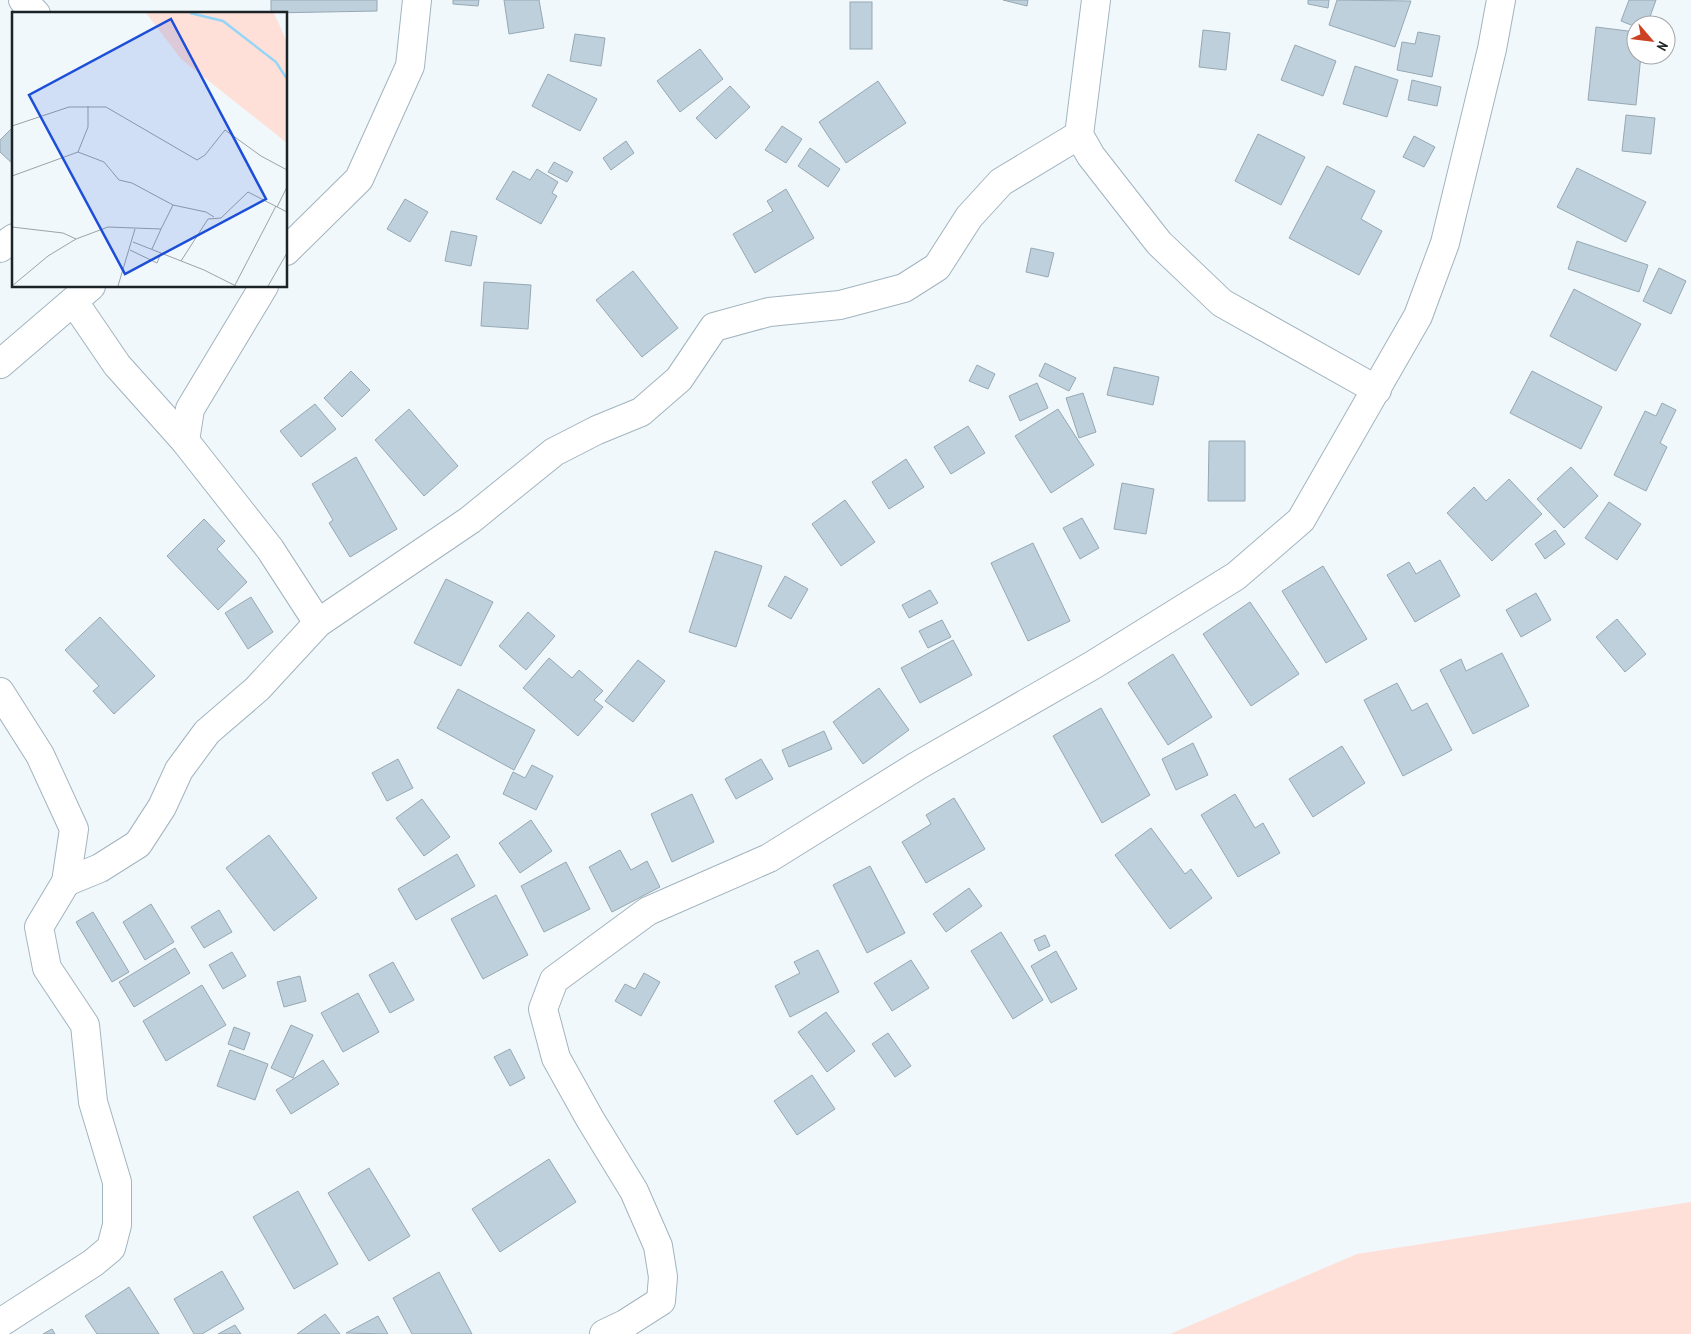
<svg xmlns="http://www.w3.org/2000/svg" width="1691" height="1334" viewBox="0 0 1691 1334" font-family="'PT Sans Narrow',sans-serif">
<rect width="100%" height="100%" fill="#f0f8fc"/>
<path fill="#fee0d9" d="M1691 1202V1334H1170L1357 1254Z"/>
<g fill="#bdd0db" stroke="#96a8b3">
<path d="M271 0H377V11L271 13Z"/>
<path d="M453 0H479L478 6 453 4Z"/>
<path d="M504 0H539L544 28 509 34Z"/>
<path d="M1003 0H1028L1027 6Z"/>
<path d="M1308 0H1329L1328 8 1308 4Z"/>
<path d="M1337 0 1411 1 1395 47 1329 25Z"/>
<path d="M1629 0H1656L1647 25H1636V27L1621 21Z"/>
<rect x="850" y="2" width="22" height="47"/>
<path d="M1596 27 1636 32V55H1641L1636 105 1588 100Z"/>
<path d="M1203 30 1230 33 1226 70 1199 67Z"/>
<path d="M1418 32 1440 36 1432 77 1397 70 1402 42 1415 44Z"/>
<path d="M575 34 605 38 601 66 570 61Z"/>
<path d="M1295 45 1336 61 1323 96 1281 80Z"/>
<path d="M700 49 723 79 680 112 657 81Z"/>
<path d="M1355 66 1398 80 1387 117 1343 104Z"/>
<path d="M548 74 597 99 580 131 532 106Z"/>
<path d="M1412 80 1441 87 1437 106 1408 100Z"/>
<path d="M878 81 906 123 846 163 819 122Z"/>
<path d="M730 86 750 107 716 139 696 118Z"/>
<path d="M1626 115 1655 118 1651 154 1622 151Z"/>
<path d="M14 126V165L0 152V140Z"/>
<path d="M782 126 802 139 786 163 765 150Z"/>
<path d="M1258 134 1305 157 1281 205 1235 181Z"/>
<path d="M1414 136 1435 147 1424 167 1403 157Z"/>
<path d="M626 141 634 153 611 170 603 158Z"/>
<path d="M810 148 840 169 828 187 798 166Z"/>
<path d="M554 162 573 172 567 182 548 172Z"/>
<path d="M1327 166 1375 191 1361 219 1382 231 1359 275 1289 238Z"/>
<path d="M1577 168 1646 202 1626 242 1557 207Z"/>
<path d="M537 169 558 182 552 193 557 196 541 224 496 199 513 171 530 180Z"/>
<path d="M786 189 814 238 755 273 733 234 773 211 767 201Z"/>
<path d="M405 199 428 212 410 242 387 229Z"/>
<path d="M451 231 477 236 471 266 445 261Z"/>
<path d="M1577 241 1648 265 1639 292 1568 269Z"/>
<path d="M1031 248 1054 253 1048 277 1026 272Z"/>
<path d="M1659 268 1686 281 1671 314 1643 301Z"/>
<path d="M633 271 678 328 642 357 596 300Z"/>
<path d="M484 282 531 285 528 329 481 326Z"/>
<path d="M1574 289 1641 324 1616 371 1550 336Z"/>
<path d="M1045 363 1076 378 1069 391 1039 376Z"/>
<path d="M977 365 995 374 988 389 969 381Z"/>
<path d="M1114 367 1159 377 1153 405 1107 395Z"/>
<path d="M351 371 370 390 342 417 324 398Z"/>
<path d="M1532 371 1602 407 1581 449 1510 413Z"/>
<path d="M1037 383 1048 408 1020 421 1009 396Z"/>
<path d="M1083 393 1096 432 1079 438 1066 398Z"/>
<path d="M1662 403 1676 410 1660 443 1667 447 1646 491 1614 475 1645 411 1656 416Z"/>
<path d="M315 404 336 429 301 457 280 431Z"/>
<path d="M409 409 458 466 424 496 375 440Z"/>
<path d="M1058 409 1094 465 1051 493 1015 436Z"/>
<path d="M968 426 985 453 951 474 934 447Z"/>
<path d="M1209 441H1245V501H1208Z"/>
<path d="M356 457 397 529 350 557 329 523 333 520 312 484Z"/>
<path d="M906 459 924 487 889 509 872 482Z"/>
<path d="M1571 467 1598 496 1564 528 1537 499Z"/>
<path d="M1509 479 1542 514 1492 561 1447 513 1474 487 1486 501Z"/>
<path d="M1122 483 1154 489 1146 534 1114 529Z"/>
<path d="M845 500 875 542 841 566 812 524Z"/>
<path d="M1609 502 1641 524 1617 560 1585 538Z"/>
<path d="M1082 518 1099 548 1080 559 1063 528Z"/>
<path d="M204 519 225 541 217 549 247 582 218 610 167 556Z"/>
<path d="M1555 530 1565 544 1545 559 1535 544Z"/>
<path d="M1033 543 1070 621 1028 641 991 563Z"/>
<path d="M715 551 762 566 736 647 689 632Z"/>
<path d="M1440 560 1460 596 1415 622 1387 575 1409 562 1416 574Z"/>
<path d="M1323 566 1367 639 1326 663 1282 591Z"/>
<path d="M785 576 808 589 791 619 768 606Z"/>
<path d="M446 579 493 602 461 666 414 643Z"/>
<path d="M930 590 938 603 909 618 902 605Z"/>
<path d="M1536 593 1551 620 1521 637 1506 610Z"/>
<path d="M251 597 273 632 248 649 225 613Z"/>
<path d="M1250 602 1299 674 1251 706 1203 634Z"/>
<path d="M528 612 555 636 526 670 499 646Z"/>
<path d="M100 617 155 676 114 714 93 691 99 686 65 650Z"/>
<path d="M1617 619 1646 654 1625 672 1596 637Z"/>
<path d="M942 620 951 637 928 648 919 631Z"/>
<path d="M953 640 972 675 920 703 901 668Z"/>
<path d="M1502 653 1529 706 1473 734 1440 670 1461 659 1466 671Z"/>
<path d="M1173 654 1212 717 1168 745 1128 683Z"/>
<path d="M549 658 572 678 579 670 603 691 594 700 603 707 578 736 523 688Z"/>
<path d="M638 660 665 681 633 722 605 701Z"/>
<path d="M1397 683 1412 711 1427 703 1452 750 1403 776 1364 700Z"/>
<path d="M879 688 909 730 863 764 833 722Z"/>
<path d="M458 689 535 730 514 770 437 728Z"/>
<path d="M1101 708 1150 795 1102 823 1053 736Z"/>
<path d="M824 731 832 749 789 767 782 750Z"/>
<path d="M1193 743 1208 775 1176 790 1162 759Z"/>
<path d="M1342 746 1365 783 1313 817 1289 779Z"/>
<path d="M398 759 413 788 387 801 372 773Z"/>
<path d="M761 759 773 779 736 799 725 779Z"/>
<path d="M532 765 553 776 536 810 503 794 513 772 525 778Z"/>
<path d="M692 794 714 842 672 862 651 814Z"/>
<path d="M1235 794 1255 828 1263 823 1280 853 1238 877 1201 815Z"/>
<path d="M954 798 985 849 926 883 902 842 931 824 926 815Z"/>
<path d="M422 799 450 837 424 856 396 818Z"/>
<path d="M531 820 552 851 520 873 499 843Z"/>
<path d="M1151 828 1185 874 1191 869 1212 898 1170 929 1115 855Z"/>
<path d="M269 835 317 898 274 931 226 868Z"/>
<path d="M620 850 631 870 647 861 660 887 612 912 589 867Z"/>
<path d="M457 854 475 886 416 920 398 889Z"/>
<path d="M566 862 590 909 544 932 521 886Z"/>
<path d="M870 866 905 933 867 953 833 885Z"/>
<path d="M969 888 982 906 946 932 933 914Z"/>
<path d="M496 895 528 955 483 979 451 919Z"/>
<path d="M151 904 174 942 145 960 123 922Z"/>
<path d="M219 910 232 932 204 948 191 927Z"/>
<path d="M93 912 129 972 112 982 76 922Z"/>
<path d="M1001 932 1043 1000 1013 1019 971 951Z"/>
<path d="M1045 935 1050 946 1039 951 1034 940Z"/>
<path d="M175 948 190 973 134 1007 119 982Z"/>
<path d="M818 950 839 992 790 1017 775 986 800 973 794 962Z"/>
<path d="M1056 951 1077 989 1051 1003 1031 966Z"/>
<path d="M232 952 246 976 223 989 209 965Z"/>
<path d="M911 960 929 988 892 1011 874 983Z"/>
<path d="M393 962 414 1000 390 1013 369 975Z"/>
<path d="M644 973 660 982 641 1016 615 1001 625 984 635 989Z"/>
<path d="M300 976 306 1001 284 1007 277 982Z"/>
<path d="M202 985 226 1025 166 1061 143 1021Z"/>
<path d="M358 993 379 1032 343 1052 321 1013Z"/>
<path d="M826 1012 855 1051 827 1072 798 1032Z"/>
<path d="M291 1025 313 1035 293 1078 271 1068Z"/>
<path d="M234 1027 250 1033 244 1050 228 1044Z"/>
<path d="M888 1033 911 1066 895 1077 872 1044Z"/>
<path d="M510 1049 525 1078 510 1086 494 1057Z"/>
<path d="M230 1050 268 1064 255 1100 217 1086Z"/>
<path d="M323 1060 339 1084 291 1114 276 1090Z"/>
<path d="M812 1075 835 1109 797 1135 774 1101Z"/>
<path d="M549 1159 576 1202 500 1252 472 1209Z"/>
<path d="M369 1168 410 1236 369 1261 328 1193Z"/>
<path d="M298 1191 338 1264 294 1289 253 1217Z"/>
<path d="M222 1271 244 1309 202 1334H194L174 1299Z"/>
<path d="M439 1272 472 1334H412L393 1298Z"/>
<path d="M129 1287 159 1334H97L85 1316Z"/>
<path d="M325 1314 340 1334H297Z"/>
<path d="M378 1316 388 1334 346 1333Z"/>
<path d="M235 1325 241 1334H218Z"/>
<path d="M52 1329 55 1334H43Z"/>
</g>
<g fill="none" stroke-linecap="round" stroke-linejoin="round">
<g stroke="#a2b4bf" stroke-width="30">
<g id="minor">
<path d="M23 0 36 14"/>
<path d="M1096 0 1079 135 1091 156 1159 243 1222 303 1377 390"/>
<path d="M0 248 14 238"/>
<path d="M286 251 359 179 410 66 417 0"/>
<path d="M264 286 190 409 185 441 270 549 318 623"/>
<path d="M74 302 117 365 185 441"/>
<path d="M0 364 91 286"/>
<path d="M0 692 40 755 74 829 66 882 39 927 47 968 85 1025 93 1102 117 1182V1225L111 1248 93 1263 0 1323"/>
<path d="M66 882 100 868 138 844 162 807 179 770 207 732 257 689 318 623 470 520 554 452 597 430 641 412 679 379 714 327 769 312 840 305 904 288 937 267 969 217 1001 182 1079 135"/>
<path d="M604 1334 625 1324 661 1301 663 1277 658 1246 634 1191 590 1119 556 1058 543 1009 554 980 648 911 769 858 917 766 1093 665 1236 576 1301 520 1418 316 1445 243 1492 49 1501 0"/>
</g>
</g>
<use href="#minor" stroke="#fff" stroke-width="28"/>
</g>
<g transform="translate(12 12)">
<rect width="275" height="275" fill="#f0f8fc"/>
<path d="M134 1H262L275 30V131L169 47Z" fill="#fee0d9"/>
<path fill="none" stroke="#95d5f7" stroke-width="2.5" d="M178 1 211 9 264 50 275 67"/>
<path fill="none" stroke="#9ba3a7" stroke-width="1" d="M0 114 57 95H94L185 148 193 143 213 118 249 144 275 158M66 140 92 150 107 168 120 171 161 193 194 200 202 205M0 164 66 140 76 115V94M265 195 275 175M0 215 51 221 64 227M121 230 192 258 224 274M140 237 149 217M118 238 145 251 149 241M169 249 196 207 209 206 236 180 275 200M223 273 264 194M0 274 36 244 64 227 96 215 149 217 161 193M106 274 123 217M256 274 275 241"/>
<path fill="#1d4ed8" fill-opacity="0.15" stroke="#1d4ed8" stroke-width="2.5" d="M159 7 254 187 113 262 17 83Z"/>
<rect width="275" height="275" fill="none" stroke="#1c2327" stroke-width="2.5"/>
</g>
<g transform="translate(1651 40) rotate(118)"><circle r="24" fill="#ffffff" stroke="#a4a7a9"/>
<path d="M0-4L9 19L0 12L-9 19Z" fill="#cc4223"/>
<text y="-8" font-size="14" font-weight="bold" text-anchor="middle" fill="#1c2327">N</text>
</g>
</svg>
